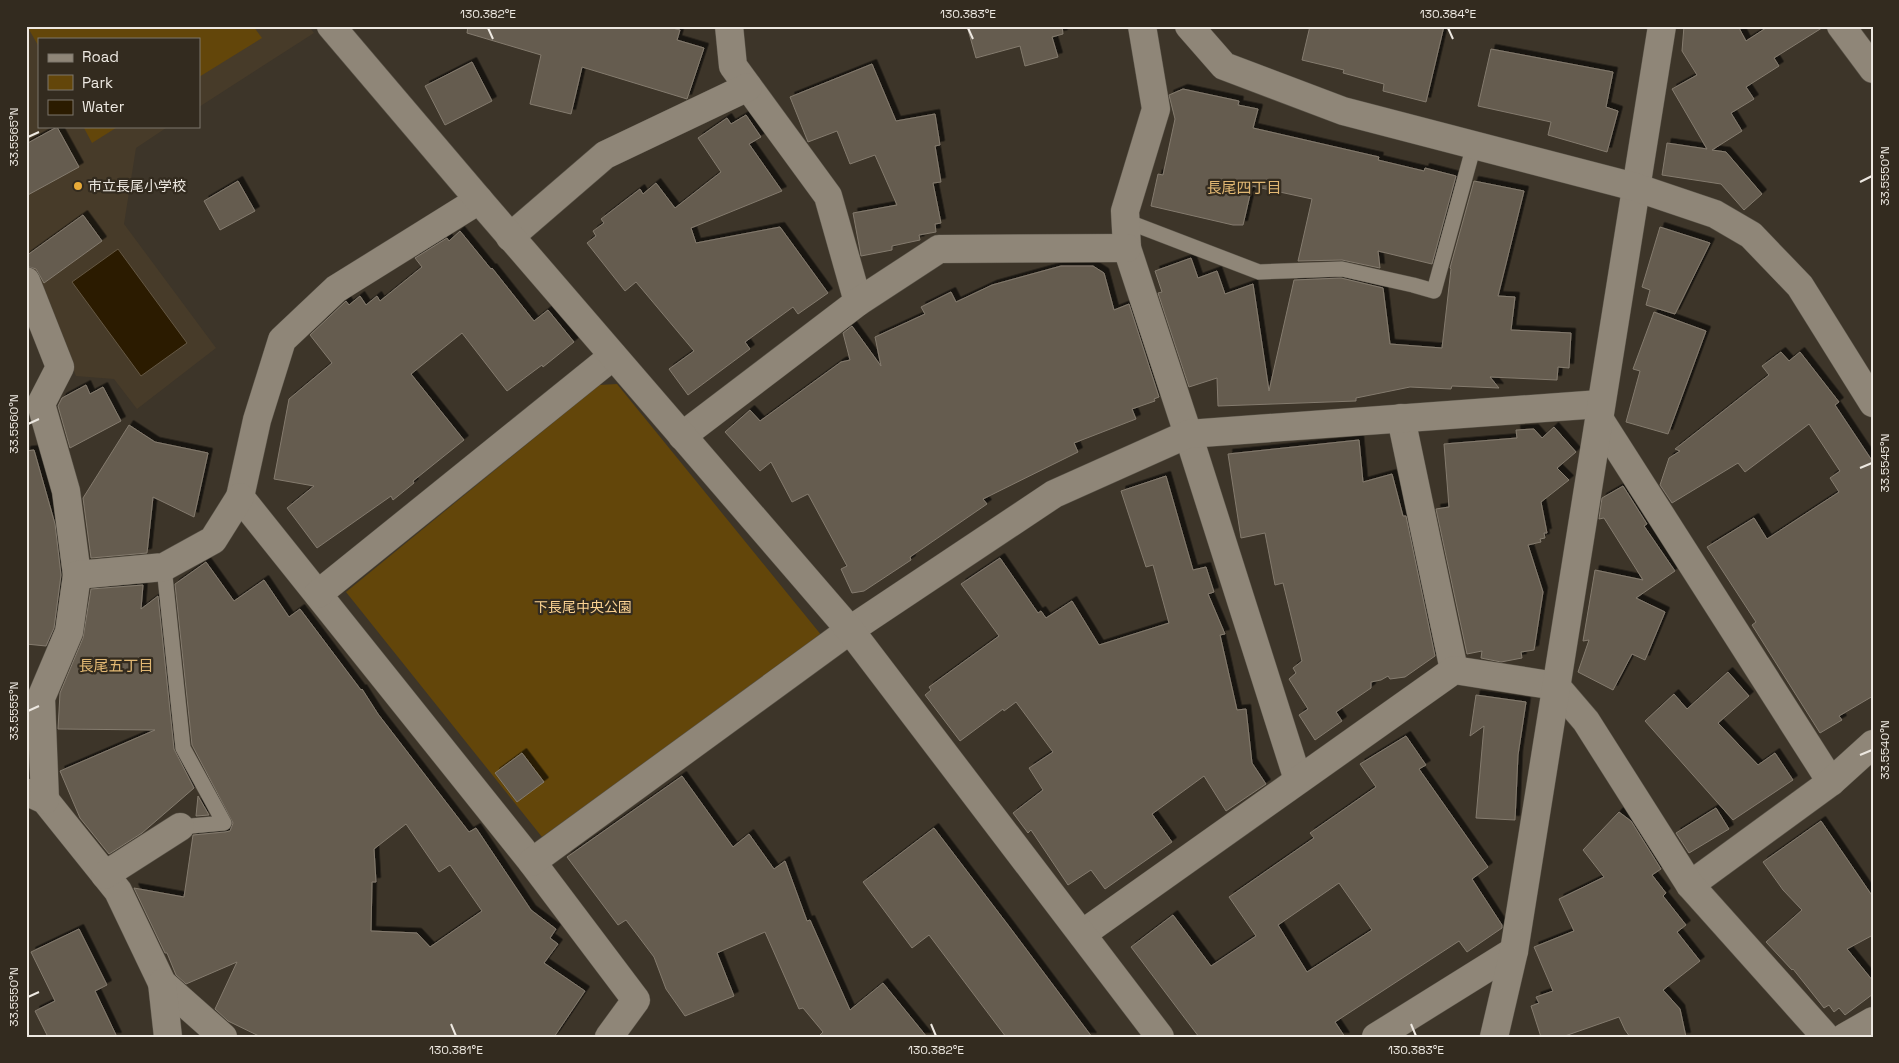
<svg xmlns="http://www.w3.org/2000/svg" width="1899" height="1063" viewBox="0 0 1899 1063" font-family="'Space Grotesk','Noto Sans JP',sans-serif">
<defs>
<filter id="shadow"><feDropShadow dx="4.5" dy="-4.5" stdDeviation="0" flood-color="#0009"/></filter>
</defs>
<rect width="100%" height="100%" fill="#3d3529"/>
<path fill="#473b29" d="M26 26H309L314 33 199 107V39H39V126H169L136 148 124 224 216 348 137 409 114 379 76 376 34 277 26 269Z"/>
<g fill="#63460a">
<path d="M27 26H253L262 38 199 77V39H39V47Z"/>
<path d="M83 126H119L92 143Z"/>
<path d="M617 384 822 636 542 837 346 592 599 385Z"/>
</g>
<path fill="#2b1b00" stroke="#655844" d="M118 249 187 343 141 376 72 282Z"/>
<g fill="#655c4f" stroke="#847b6e" fill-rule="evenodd" filter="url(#shadow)">
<path d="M468 26H665L680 30 677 40 704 48 687 99 582 67 571 114 530 104 541 55 467 33Z"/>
<path d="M967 26H1062L1063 34 1052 37 1058 57 1025 66 1020 46 976 58Z"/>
<path d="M1310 26H1444L1426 102 1383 91 1384 84 1343 73 1344 70 1302 60Z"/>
<path d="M1684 26H1738L1746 41 1769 26H1825L1774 58 1779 66 1746 87 1754 99 1731 113 1742 131 1712 150 1726 152 1762 194 1744 210 1721 184 1662 175 1667 143 1707 149 1672 89 1697 75 1682 51Z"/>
<path d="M1491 49 1613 72 1606 107 1618 111 1607 152 1548 135 1551 122 1478 106Z"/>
<path d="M472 62 492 101 445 125 425 86Z"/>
<path d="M872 64 896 121 935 114 940 145 935 146 941 182 933 183 941 223 935 224 936 232 919 235 920 240 892 246V250L861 256 853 213 897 205 875 155 850 164 837 131 808 142 790 97Z"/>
<path d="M1183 89 1239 101 1238 105 1258 109 1253 128 1379 157 1378 160 1424 171 1425 168 1456 176 1432 264 1378 251 1380 268 1342 260 1298 261 1312 199 1252 186 1243 225H1233L1151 206 1158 174 1163 175 1175 119 1169 95Z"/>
<path d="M746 115 761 137 749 144 782 191 691 228 696 243 780 227 828 293 798 314 793 307 745 342 750 349 688 395 669 369 694 351 636 282 625 291 587 243 596 236 593 231 604 223 601 219 640 189 643 194 656 183 675 208 721 172 698 138 727 118 731 124Z"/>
<path d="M57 127 79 167 26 196V144Z"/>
<path d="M238 181 255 211 220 230 204 201Z"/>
<path d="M1474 181 1524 191 1498 296 1515 297 1511 330 1571 333 1569 368 1558 367 1557 380 1490 377 1499 388 1452 386 1451 389 1410 387 1356 398V401L1218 406 1217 378 1189 387 1158 293 1162 292 1155 271 1191 258 1198 278 1217 271 1225 294 1253 284 1269 391 1294 280 1341 278 1383 288 1390 344 1442 348 1451 269 1450 268Z"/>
<path d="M83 215 102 241 44 283 36 269 26 266V256Z"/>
<path d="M1660 227 1710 243 1675 314 1646 305 1650 290 1642 287Z"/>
<path d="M460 231 491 269 492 268 534 321 548 310 574 342 543 367 542 365 507 391 462 333 411 374 464 440 413 481 414 483 393 500 391 496 317 548 287 508 314 486 274 479 289 399 332 363 310 335 346 301 349 305 360 296 366 305 377 296 380 301 422 267 415 258 447 238 449 241Z"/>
<path d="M1061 266H1093L1104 273 1114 310 1129 304 1159 397 1154 399 1155 401 1132 409 1136 419 1074 443 1078 452 983 499 987 504 910 557 911 560 864 591 852 593 841 569 847 566 808 494 792 502 771 462 760 471 725 432 750 410 760 421 841 362 850 360 843 333 852 326 881 366 875 337 925 314 921 307 951 292 956 302 992 285Z"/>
<path d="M1654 312 1706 331 1668 434 1626 422 1640 371 1633 369Z"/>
<path d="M1781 352 1789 361 1800 352 1839 402 1835 405 1873 462V696L1839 716 1842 720 1820 733 1752 625 1756 622 1707 547 1754 518 1767 539 1839 492 1830 478 1840 471 1809 424 1745 472 1738 463 1672 503 1660 485 1669 458 1680 451 1675 449 1769 375 1762 366Z"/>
<path d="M86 385 90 394 103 387 121 421 70 448 58 406 62 398Z"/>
<path d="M129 425 155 442 208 453 194 517 153 497 147 553 91 558 83 498Z"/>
<path d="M1554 427 1576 452 1557 468 1569 480 1541 502 1547 533H1544L1545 538 1540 539 1541 542 1528 545 1543 592 1534 650 1521 652 1522 658 1501 662 1481 658 1482 651 1467 654 1436 509 1449 507 1444 444 1517 438 1516 430 1534 429 1542 438Z"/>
<path d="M1359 440 1363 482 1392 474 1403 516H1406L1435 656 1405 677 1390 679 1388 676 1381 680 1371 682V688L1336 712 1342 721 1315 740 1299 715 1308 709 1289 679 1296 673 1293 668 1302 661 1283 583 1275 585 1265 533 1241 538 1228 454Z"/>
<path d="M34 450 55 524 61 575 54 628 46 646 26 644V451Z"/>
<path d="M1166 476 1193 570 1206 567 1214 592 1208 594 1225 634 1220 635 1237 710 1246 709 1252 763 1266 784 1226 811 1204 776 1152 814 1172 842 1105 889 1091 870 1068 885 1031 830 1028 833 1013 813 1043 790 1029 768 1053 752 1016 702 1004 711 1003 709 960 741 925 695 931 690 929 687 999 636 961 584 1000 558 1038 613 1041 611 1046 618 1072 601 1099 645 1169 623 1153 565 1146 567 1121 491Z"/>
<path d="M1623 486 1647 524 1644 526 1675 571 1636 598 1665 612 1645 660 1632 654 1613 690 1578 672 1589 640 1583 641 1595 570 1643 580 1604 518 1599 519 1602 498Z"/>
<path d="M206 562 234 601 264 580 289 617 300 609 361 690 362 689 378 714 469 832 476 828 531 910 556 929 550 938 558 944 544 963 585 991 554 1037H261L228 1021 215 1009 237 962 186 984 176 975 167 953H165L134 888 184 897 193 835 225 832 230 831 233 823 192 745 175 584ZM406 824 439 872 450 865 482 911 430 947 417 933 371 931 372 882H376L374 849Z"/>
<path d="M143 585 141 609 158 596 174 749 194 788 142 833 109 854 80 818 60 771 155 730 58 729 60 693 83 638 91 589Z"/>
<path d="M1728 672 1749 696 1718 723 1758 765 1775 753 1793 780 1733 820 1645 721 1674 694 1687 709Z"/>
<path d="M1476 695 1526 702 1518 755 1515 820 1476 818 1484 726 1470 736Z"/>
<path d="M1406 736 1426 765 1419 769 1488 867 1472 879 1502 925V928L1467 952 1459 941 1335 1022 1345 1037H1199L1131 947 1173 915 1211 966 1256 936 1229 897 1314 838 1310 833 1376 787 1360 764ZM1339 883 1372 930 1307 972 1278 925Z"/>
<path d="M522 753 544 782 517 802 495 773Z"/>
<path d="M682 776 733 847 749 834 774 869 785 861 807 921 810 920 850 1010 883 983 927 1037H818L823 1032 803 1008 799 1009 765 932 717 953 734 996 685 1016 666 989 654 957 626 920 618 925 567 857Z"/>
<path d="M198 796 209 815 196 816Z"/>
<path d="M1716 808 1729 829 1689 853 1676 833Z"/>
<path d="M1619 812 1631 821 1661 869 1652 875 1666 893 1663 896 1686 925 1677 932 1700 961 1663 990 1680 1009 1686 1037H1630L1625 1030 1619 1017 1562 1037H1541L1531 1006 1539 1003 1536 997 1553 991 1534 947 1574 931 1559 899 1604 877 1583 850Z"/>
<path d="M1821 821 1873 897V935L1847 949 1873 981V994L1845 1015 1839 1008 1834 1012 1829 1005 1824 1008 1793 969 1792 970 1766 942 1802 910 1783 890 1763 862Z"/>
<path d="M934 828 1008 925 1092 1037H1006L929 935 912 948 863 882Z"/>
<path d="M79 929 107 985 95 991 117 1037H48L35 1011 55 1001 31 952Z"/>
</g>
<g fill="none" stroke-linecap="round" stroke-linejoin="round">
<g stroke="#585247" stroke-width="16">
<g id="lane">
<path d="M1126 221 1259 272 1342 269 1413 285 1434 291 1474 145"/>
<path d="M164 567 183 748 224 823 180 827"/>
</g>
</g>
<g stroke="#585247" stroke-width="29">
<g id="street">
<path d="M729 26 733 66 828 196 858 302"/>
<path d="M1142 26 1156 109 1125 211 1127 248 1188 434 1298 780"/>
<path d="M1841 26 1873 69"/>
<path d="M479 200 336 289 282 340 257 420 240 497 532 862 636 1000 609 1037"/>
<path d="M510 237 605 155 748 87"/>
<path d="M26 281 60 367 41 404 66 491 77 575"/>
<path d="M1401 418 1454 670"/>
<path d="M1600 420 1831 782"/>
<path d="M682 436 858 302 939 249 1127 248"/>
<path d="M318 594 613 356"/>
<path d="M30 793 45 800 118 891 162 983 223 1037"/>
<path d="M45 800 41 698 69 632 77 575 164 567 213 540 240 497"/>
<path d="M532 862 850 630 1054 494 1188 434 1600 404"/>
<path d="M105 875 180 827"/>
<path d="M1690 885 1831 782 1873 744"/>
<path d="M1082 934 1454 670 1556 686 1586 721 1690 885 1826 1037"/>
<path d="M162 983 168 1037"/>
<path d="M1376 1037 1514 951"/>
<path d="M1494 1037 1514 951 1662 26"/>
<path d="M1845 1037 1873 1021"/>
</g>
</g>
<g stroke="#585247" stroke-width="29">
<g id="secondary">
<path d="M331 26 479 200 850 630 1160 1037"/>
<path d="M1189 26 1224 66 1343 111 1635 187 1715 214 1751 235 1800 286 1873 403"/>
</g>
</g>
<use href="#lane" stroke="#8f8678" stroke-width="15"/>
<use href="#street" stroke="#8f8678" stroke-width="28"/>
<use href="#secondary" stroke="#8f8678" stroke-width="28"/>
</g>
<path fill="none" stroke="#ede8e1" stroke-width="2" d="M488 28 493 39M968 28 973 39M1448 28 1453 39M28 137 39 132M1860 182 1872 176M28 424 39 419M1860 468 1872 463M28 711 39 706M1860 755 1872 750M28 997 39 992M451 1024 456 1036M931 1024 936 1036M1411 1024 1416 1036"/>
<circle fill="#e9ab38" stroke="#332b1f" stroke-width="2" cx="78" cy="186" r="5"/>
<g text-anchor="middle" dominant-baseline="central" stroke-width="4.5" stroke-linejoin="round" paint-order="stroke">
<g font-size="14" fill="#ede8e1" stroke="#332b1f" text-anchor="start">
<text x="88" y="186">市立長尾小学校</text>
</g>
<g font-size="14" fill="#fbd292" stroke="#332b1f">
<text x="583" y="607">下長尾中央公園</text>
</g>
<g font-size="15" fill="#e2b873" stroke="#332b1f">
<text x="1244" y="187">長尾四丁目</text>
<text x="116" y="665">長尾五丁目</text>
</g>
</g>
<rect width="1899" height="1063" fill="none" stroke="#332b1f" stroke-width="55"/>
<rect x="38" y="38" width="162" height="90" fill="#332b1f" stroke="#7d776d"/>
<rect x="48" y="54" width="25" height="8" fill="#8f8678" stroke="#7d776d"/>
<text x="82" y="62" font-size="15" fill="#ede8e1">Road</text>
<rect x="48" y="75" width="25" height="15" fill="#63460a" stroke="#7d776d"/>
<text x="82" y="88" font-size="15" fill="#ede8e1">Park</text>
<rect x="48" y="100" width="25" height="15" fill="#2b1b00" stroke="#7d776d"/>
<text x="82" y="112" font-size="15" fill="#ede8e1">Water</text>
<rect x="28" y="28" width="1844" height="1008" fill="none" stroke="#ede8e1" stroke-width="2"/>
<g font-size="12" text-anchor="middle" fill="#ede8e1">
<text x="488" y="18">130.382°E</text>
<text x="968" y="18">130.383°E</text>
<text x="1448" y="18">130.384°E</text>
<text transform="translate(14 137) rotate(-90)" y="4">33.5565°N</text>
<text transform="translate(1885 176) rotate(-90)" y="4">33.5550°N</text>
<text transform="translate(14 424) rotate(-90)" y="4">33.5560°N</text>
<text transform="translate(1885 463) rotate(-90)" y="4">33.5545°N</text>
<text transform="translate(14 711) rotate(-90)" y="4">33.5555°N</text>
<text transform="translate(1885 750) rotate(-90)" y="4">33.5540°N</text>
<text transform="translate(14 997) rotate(-90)" y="4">33.5550°N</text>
<text x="456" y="1054">130.381°E</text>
<text x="936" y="1054">130.382°E</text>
<text x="1416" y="1054">130.383°E</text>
</g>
</svg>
